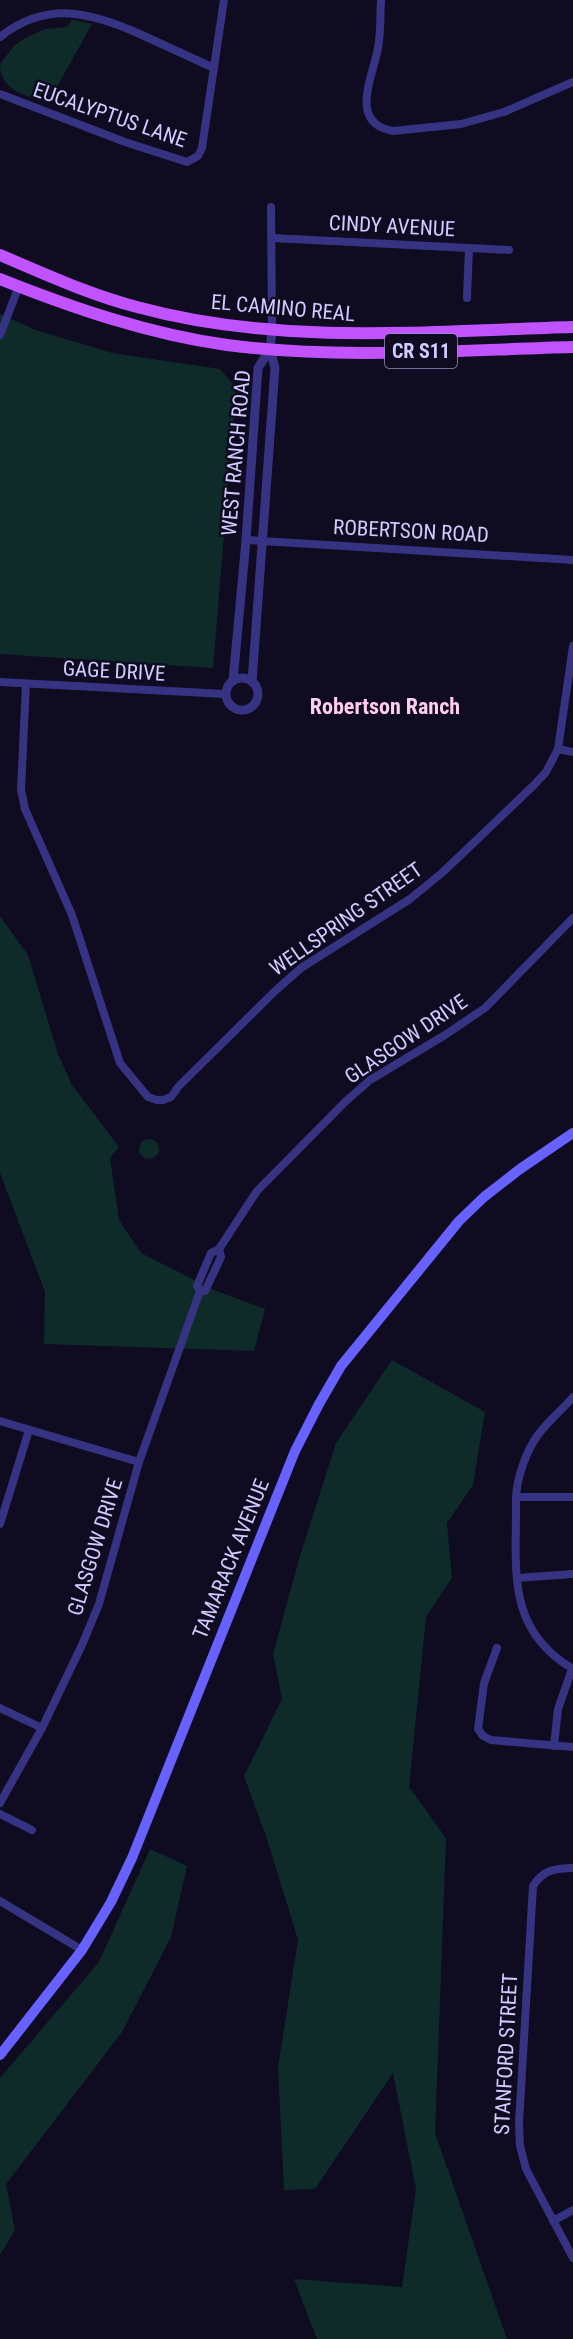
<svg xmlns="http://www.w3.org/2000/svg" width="573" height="2339" viewBox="0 0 573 2339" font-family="'Roboto Condensed',sans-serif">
<rect width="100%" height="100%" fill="#0f0b20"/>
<g fill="#0e2b2a">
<path d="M72 20 92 24 48 103C27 95 0 92 0 64L14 46 25 38 45 29 67 27Z"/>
<path d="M0 314 36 330 112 353 220 369 236 388 213 668 0 654Z"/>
<path d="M0 916 28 955 58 1054 72 1085 119 1147 110 1158 119 1220 141 1253 214 1290 265 1309 254 1351 44 1344 45 1292 0 1173Z"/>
<circle cx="149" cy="1149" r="10"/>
<path d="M392 1360 485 1412 473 1485 447 1523 452 1578 426 1617 409 1787 446 1838 435 2133 507 2339H317L294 2279 402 2287 416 2189 393 2073 315 2189 284 2190 278 2067 298 1940 268 1842 244 1776 282 1699 273 1654 299 1559 336 1443Z"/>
<path d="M150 1849 187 1866 171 1937 122 2032 6 2184 15 2230 0 2255V2078L99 1962Z"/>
</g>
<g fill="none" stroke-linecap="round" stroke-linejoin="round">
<g stroke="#373383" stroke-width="8">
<path d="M381 0C380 16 381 32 378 48 373 77 348 123 393 131L461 124 504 112 573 82"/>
<path d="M0 37C47 0 91 12 142 35 166 46 190 57 214 68"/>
<path d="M0 94 125 142 187 162 198 156 202 148 224 0"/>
<path d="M271 207 272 331"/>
<path d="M272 238 509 250"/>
<path d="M467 298 469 248"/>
<path d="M0 335 19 286"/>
<path d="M246 540 573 560"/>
<path d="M0 682 225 694"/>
<path d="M26 684 21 790 25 809 72 915 120 1063 148 1097 157 1100H163L171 1097 179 1086 274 992 301 968 410 899 443 872 534 785 546 772 558 749 573 646"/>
<path d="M558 749 573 752"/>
<path d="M200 1291H205L221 1257 219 1249"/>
<path d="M573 1397C562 1410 547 1422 538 1435 526 1451 517 1478 516 1497 517 1567 504 1628 573 1669"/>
<path d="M0 1421 139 1462"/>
<path d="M516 1497H573"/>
<path d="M0 1524 29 1430"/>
<path d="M517 1578 573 1574"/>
<path d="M497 1648 484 1683 478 1729 483 1736 491 1740 573 1747"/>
<path d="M0 1708 42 1728"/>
<path d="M554 1746 558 1709 572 1669"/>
<path d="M0 1803 42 1728 82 1645 99 1604 139 1462 200 1291 197 1286 211 1253 219 1249 257 1191 345 1102 370 1080 445 1035 485 1008 573 918"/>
<path d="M0 1814 32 1830"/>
<path d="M573 1868C554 1869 544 1869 533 1886L519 2123 520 2146 526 2169 573 2258"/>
<path d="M0 1901 82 1950"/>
<path d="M553 2221 573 2210"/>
</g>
<g stroke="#373383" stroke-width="9">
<circle cx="242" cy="694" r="16"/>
<path d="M233 681 246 540 258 368 270 349"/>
<path d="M252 682 275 368 270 349 272 331"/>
</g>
<path stroke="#6762ff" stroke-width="10" d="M0 2055 82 1950 111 1902 132 1858 295 1451 319 1404 341 1366 459 1221 484 1197 520 1169 573 1133"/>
<g stroke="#c052ff" stroke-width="12">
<path d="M0 255C45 274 90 295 137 307 280 346 427 331 573 327"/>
<path d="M0 279C73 308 148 334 227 345 341 360 458 350 573 347"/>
</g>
</g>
<g text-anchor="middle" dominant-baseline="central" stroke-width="5" stroke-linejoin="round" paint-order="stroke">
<rect fill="#0f0b20" stroke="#9791bc" stroke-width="1.5" x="385" y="334" width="72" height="34" rx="4.5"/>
<g font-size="20" font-weight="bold" fill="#d1cbff">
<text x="421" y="351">CR S11</text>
</g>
<g font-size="21" fill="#d1cbff" stroke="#0f0b20">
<text transform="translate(110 115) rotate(19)">EUCALYPTUS LANE</text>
<text transform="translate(392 226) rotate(3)">CINDY AVENUE</text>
<text transform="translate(283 308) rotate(5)">EL CAMINO REAL</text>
<text transform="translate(236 453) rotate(-85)">WEST RANCH ROAD</text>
<text transform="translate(411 531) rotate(3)">ROBERTSON ROAD</text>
<text transform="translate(114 671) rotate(3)">GAGE DRIVE</text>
<text transform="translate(346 919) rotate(-35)">WELLSPRING STREET</text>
<text transform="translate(406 1039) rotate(-34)">GLASGOW DRIVE</text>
<text transform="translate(95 1547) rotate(-73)">GLASGOW DRIVE</text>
<text transform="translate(231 1559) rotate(-68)">TAMARACK AVENUE</text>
<text transform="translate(506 2054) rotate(-87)">STANFORD STREET</text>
</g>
<g font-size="22" font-weight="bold" fill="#ffcdec" stroke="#0f0b20">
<text x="385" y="706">Robertson Ranch</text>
</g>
</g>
</svg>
